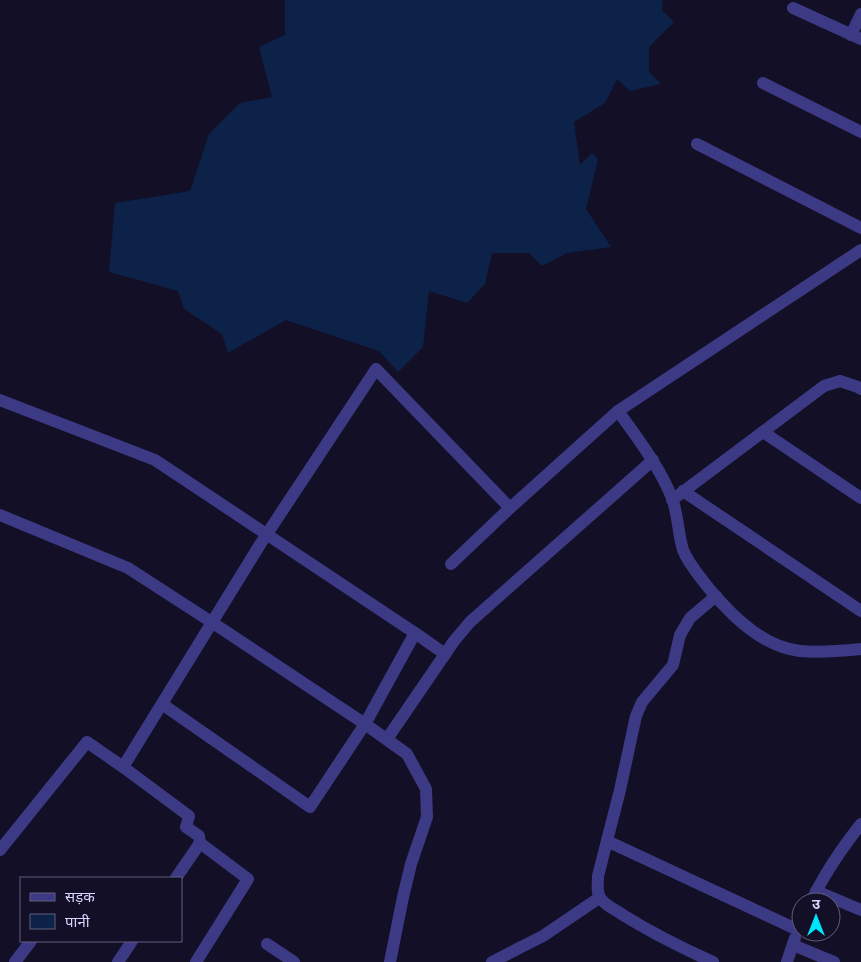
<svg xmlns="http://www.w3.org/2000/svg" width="861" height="962" viewBox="0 0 861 962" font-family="Figtree,'Noto Sans Devanagari',sans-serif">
<rect width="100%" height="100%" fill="#130f26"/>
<path fill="#0c2248" d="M285 0H663L662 10 674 22 649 47V72L661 84 630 91 617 79 605 103 574 122 580 165 592 153 598 159 586 209 611 247 567 253 542 266 529 253H492L485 284 467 303 429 291 423 347 398 372 379 351 286 320 228 353 222 334 184 309 178 291 109 272 115 203 190 191 209 134 240 103 272 97 259 47 285 35Z"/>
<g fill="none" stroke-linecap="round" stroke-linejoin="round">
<g stroke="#3d3a85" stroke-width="12">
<path d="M793 8 861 39"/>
<path d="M851 35 861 14"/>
<path d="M763 83 861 132"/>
<path d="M697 144 861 228"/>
<path d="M0 400 155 460 415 633 445 654"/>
<path d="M618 411C638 439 659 466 672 498 678 514 678 534 683 550 689 565 702 579 711 591 734 618 764 647 800 651 821 653 841 651 861 649"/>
<path d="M763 432 861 498"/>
<path d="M683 491 861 611"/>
<path d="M672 500 824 386 840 381 858 387 861 389"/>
<path d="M0 515 128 568 213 623 365 724 407 754 426 789 427 817 411 864 403 897 390 962"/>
<path d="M451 564 510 508 618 411 861 250"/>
<path d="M162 704 310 807 365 724 415 633"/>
<path d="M387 739 454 641 470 622 653 460"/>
<path d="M123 767 189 816 186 827 199 836 200 843 248 879 196 962"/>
<path d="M607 841 798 930"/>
<path d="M0 850 87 742 123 767 261 543 376 369 510 508"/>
<path d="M176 878 200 843"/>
<path d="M816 891 861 910"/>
<path d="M811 902C824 874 842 848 861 824"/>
<path d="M267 944 294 962"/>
<path d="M793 945 834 962"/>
<path d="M15 962 31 941"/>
<path d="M118 962 132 941"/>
<path d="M492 962 543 936 599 898"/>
<path d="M713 962C682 948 652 933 623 915 616 910 606 906 601 899 596 893 598 883 598 876L620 790 636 716 642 702 673 665 680 635 690 618 716 596"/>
<path d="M787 962 795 938"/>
</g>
</g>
<rect x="20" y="877" width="162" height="65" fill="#130f26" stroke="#625e7d"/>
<rect x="30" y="893" width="25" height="8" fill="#3d3a85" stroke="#625e7d"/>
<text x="65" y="902" font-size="15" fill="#d9d4ff">सड़क</text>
<rect x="30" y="914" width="25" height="15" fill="#0c2248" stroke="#625e7d"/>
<text x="65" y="927" font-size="15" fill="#d9d4ff">पानी</text>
<g transform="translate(816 917)"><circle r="24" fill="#130f26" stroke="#625e7d"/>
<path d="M0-4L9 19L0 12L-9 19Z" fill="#00e5ff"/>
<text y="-8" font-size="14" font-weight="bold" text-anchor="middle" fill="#d9d4ff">उ</text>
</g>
</svg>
